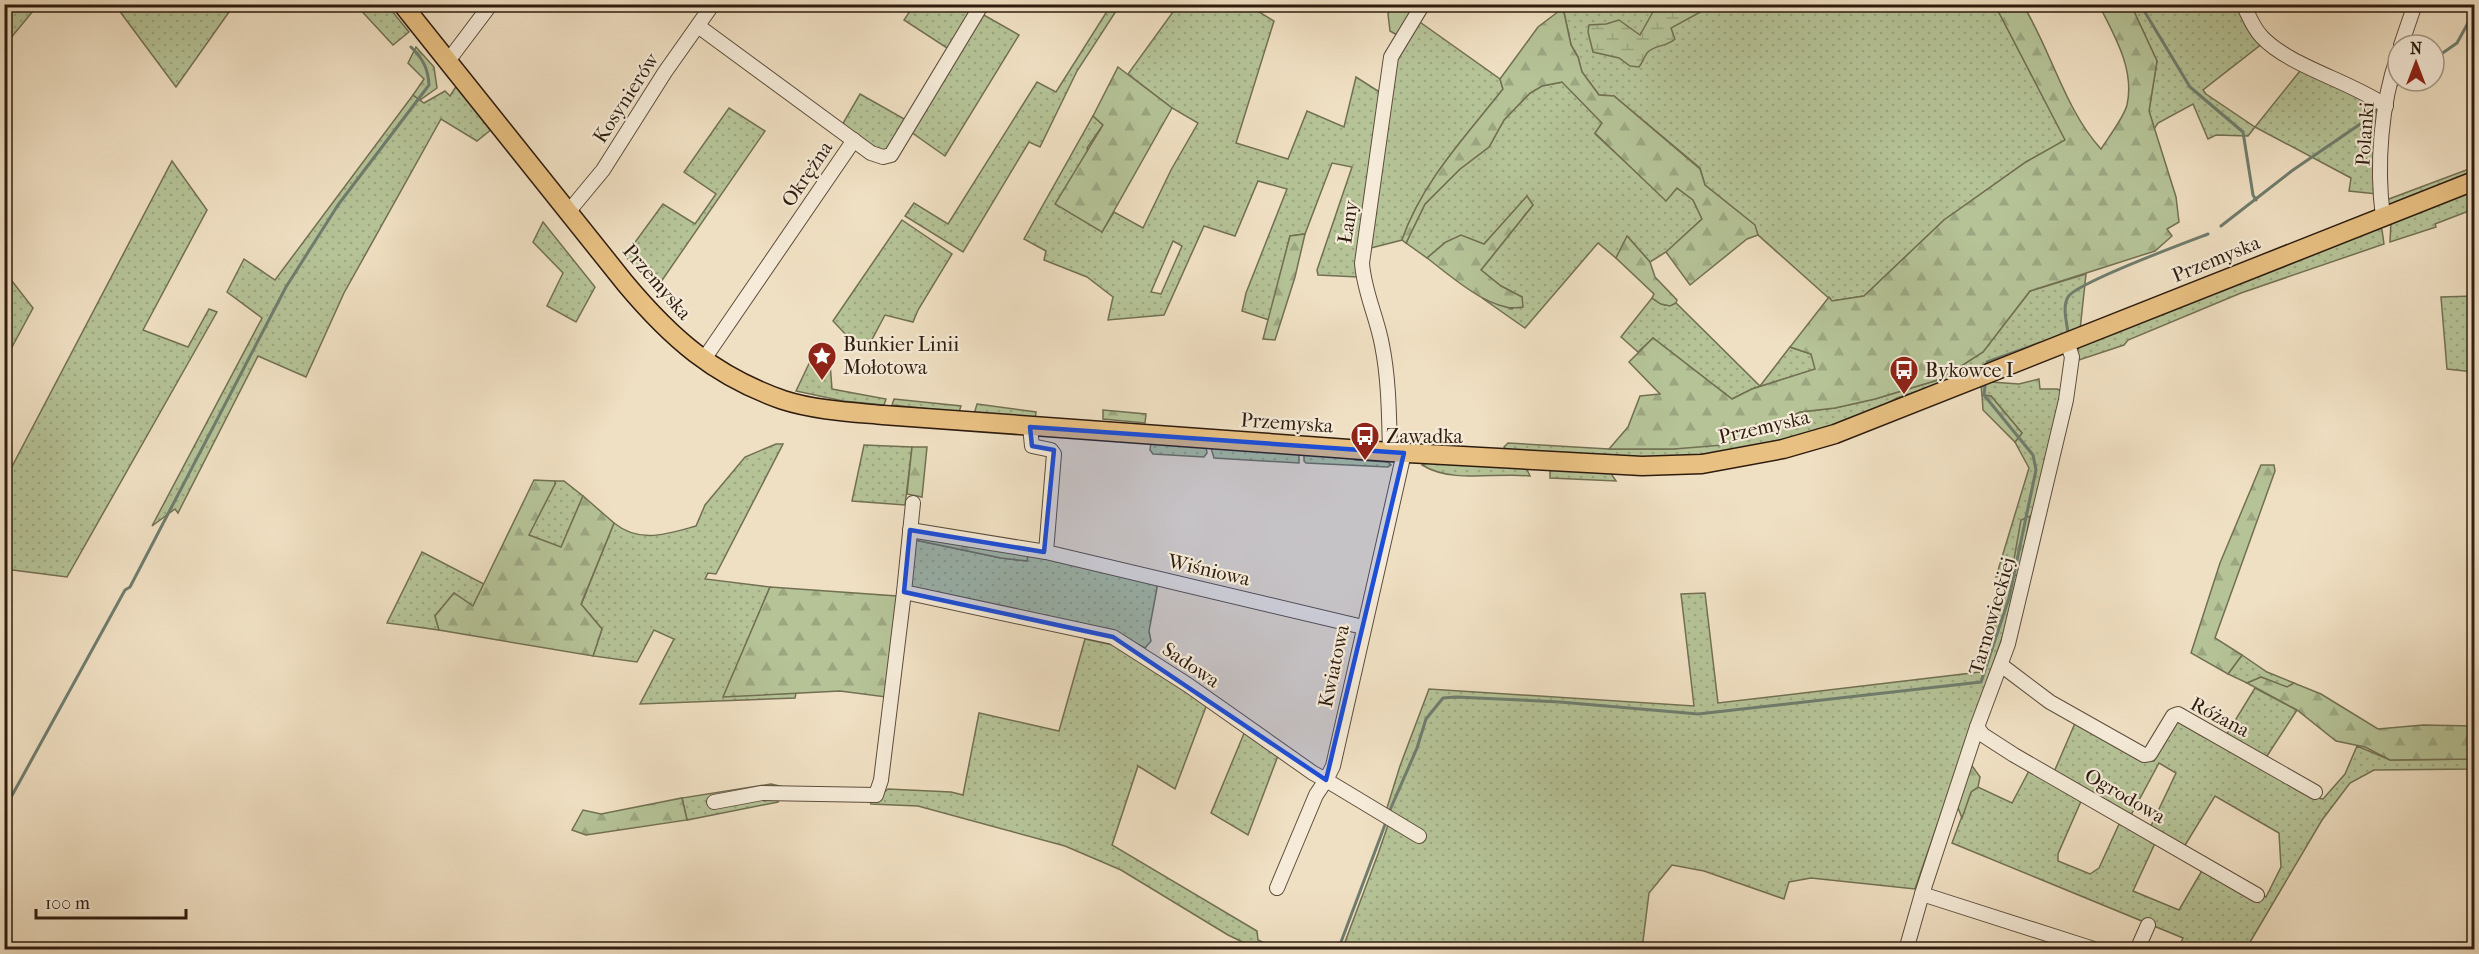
<svg xmlns="http://www.w3.org/2000/svg" width="2479" height="954" viewBox="0 0 2479 954" font-family="'IM FELL French Canon',serif">
<defs>
<pattern id="grass-dots" width="8" height="8" patternUnits="userSpaceOnUse" patternTransform="scale(1.5)"><rect width="8" height="8" fill="#b5c397"/><path d="M2 2h.1M6 6h.1" fill="none" stroke="#9ca781" stroke-width="1.8" stroke-linecap="round"/></pattern>
<pattern id="forest-firs" width="22" height="20" patternUnits="userSpaceOnUse" patternTransform="scale(1.5)"><rect width="22" height="20" fill="#b5c397"/><path d="M5 1l3.5 6h-7zM16 11l3.5 6h-7z" fill="#9ca781"/></pattern>
<pattern id="wetland-marsh" width="20" height="14" patternUnits="userSpaceOnUse" patternTransform="scale(1.5)"><rect width="20" height="14" fill="#b5c397"/><path d="M1 5h8M5 5V1M11 12h8M15 12V8" fill="none" stroke="#9ca781"/></pattern>
</defs>
<rect width="100%" height="100%" fill="#f0e0c3"/>
<filter id="stains"><feTurbulence type="fractalNoise" baseFrequency=".00333" numOctaves="4"/><feColorMatrix values="0 0 0 0 .2 0 0 0 0 .09 0 0 0 0 .02 0 0 0 .5 -.17"/></filter>
<radialGradient id="worn" r=".72"><stop offset=".6" stop-color="#630" stop-opacity="0"/><stop offset="1" stop-color="#630" stop-opacity=".3"/></radialGradient>
<g fill="url(#grass-dots)" stroke="#727053" stroke-width="1.5" fill-rule="evenodd">
<path d="M5 4 38 5 5 45 4 5Z"/>
<path d="M1568 4H1720L1721 7 1724 5 1745 4 1756 9 1765 5 1777 7 1781 4 1995 5 2066 140 2026 162 1944 220 1864 296 1832 301 1758 235 1754 225 1705 185 1700 168 1614 96 1599 95 1582 72 1578 57 1571 45 1563 8Z"/>
<path d="M115 5H234L176 87Z"/>
<path d="M356 5H387L409 32 393 45Z"/>
<path d="M914 5H976L950 50 904 20Z"/>
<path d="M1111 5H1120L1077 71 1040 147 1029 142 963 252 905 216 914 203 948 224 1037 82 1056 92Z"/>
<path d="M1178 5H1248L1274 21 1236 143 1288 159 1307 111 1344 127 1356 77 1381 93 1358 277 1318 275 1317 270 1352 167 1332 163 1305 234 1290 236 1269 320 1242 311 1246 293 1287 189 1258 181 1235 236 1204 226 1164 315 1108 320 1113 297 1087 277 1044 260 1046 251 1024 239 1093 116 1103 125 1087 148 1102 232 1114 212 1143 228 1171 170 1198 123 1172 108 1128 74ZM1173 241 1182 246 1161 294 1151 292Z"/>
<path d="M2131 5H2240L2263 43 2203 90 2206 94 2255 127 2304 66 2375 102 2382 111 2377 194 2349 191 2351 178 2255 127 2248 136 2216 135 2208 139 2193 104 2158 123 2154 129 2149 111 2157 61Z"/>
<path d="M982 14 1019 35 945 156 911 132Z"/>
<path d="M1417 20 1500 79 1503 89C1466 136 1422 182 1402 240L1371 248 1398 52Z"/>
<path d="M1563 82 1602 123 1595 134 1666 200 1677 188 1693 200 1702 219 1666 252 1650 262 1628 237 1616 258 1598 243 1525 328 1482 298 1512 309 1522 297 1501 286 1481 270 1533 205 1527 197 1484 244 1446 242 1427 258 1406 243 1425 204 1460 169 1489 147 1504 120 1530 93 1542 86Z"/>
<path d="M457 85 492 129 477 141 441 119 344 293 306 377 258 356 178 513 175 509 152 526 262 318 227 292 244 259 275 280 413 95 424 103 445 91 450 96Z"/>
<path d="M860 94 906 120 886 152 877 151 842 125Z"/>
<path d="M729 108 765 131 656 289 625 256 663 204 695 224 716 194 684 172Z"/>
<path d="M172 161 207 210 143 330 188 347 209 309 217 312 67 577 5 569V480Z"/>
<path d="M2474 167V175L2392 208 2387 205V201L2389 199Z"/>
<path d="M2474 187V209L2435 224 2436 227 2390 242 2391 221Z"/>
<path d="M902 220 952 254 918 310 913 322 885 315 869 345 851 340 833 321Z"/>
<path d="M543 222 595 287 576 322 547 306 563 273 533 242Z"/>
<path d="M2379 226 2382 230 2384 244 2241 293 2128 340 2124 345 2076 361 2077 352 2081 343Z"/>
<path d="M5 272 33 308 5 360Z"/>
<path d="M2086 274 2080 330 1960 377 1897 398 1872 412 1820 432 1706 456 1648 459 1509 452 1504 447 1508 443 1609 449H1674L1761 431 1800 412 1835 408 1875 399 1941 379 1983 352 2030 291Z"/>
<path d="M2474 296V372L2447 369 2441 297Z"/>
<path d="M1652 298C1660 304 1666 308 1676 303L1760 386 1790 347 1811 354 1816 369 1752 389 1732 399 1653 338 1638 352 1621 337Z"/>
<path d="M815 351 826 353 830 363 832 389 886 399 884 405 843 401 796 391Z"/>
<path d="M2039 379 2040 389H2057L2062 391 2004 632 1915 889 1811 878 1789 882 1784 899 1704 871 1672 865 1649 893 1643 941 1631 949 1342 950 1378 854 1388 825 1386 811 1400 766 1429 689 1694 706 1681 594 1705 593 1718 703 1980 672 2010 576 1996 577 2029 468 2015 442 2022 433 1991 396 1982 395 1981 385 1991 382 2019 384Z"/>
<path d="M894 399 961 406 959 412 892 405Z"/>
<path d="M977 404 1036 412 1035 420 974 414Z"/>
<path d="M1151 442 1206 447 1207 453 1204 457 1153 454 1150 450Z"/>
<path d="M776 444H783L716 574 708 573 705 579 770 587 724 696 796 693 795 698 640 704 674 639 654 630 637 662 593 656 602 629 581 605 614 523C640 544 667 534 696 526L705 505 745 457Z"/>
<path d="M864 445 912 447 905 505 852 501Z"/>
<path d="M1213 447 1299 454V463L1214 458 1211 448Z"/>
<path d="M1304 453 1342 455 1355 460 1388 462 1391 465 1388 467 1306 463 1304 461Z"/>
<path d="M1430 460 1525 465 1530 476C1496 472 1453 484 1422 465Z"/>
<path d="M1550 470 1610 472 1616 481 1550 478Z"/>
<path d="M555 481H564L583 496 561 548 528 535 555 484Z"/>
<path d="M915 540 1001 558 1027 561 1028 555 1156 582 1157 588 1149 631 1151 641 1145 648 1120 635 913 589 908 585Z"/>
<path d="M422 552 484 584 473 606 454 593 435 616 439 630 387 623Z"/>
<path d="M1085 639 1127 648 1207 704 1175 789 1138 766 1112 845 1257 931 1258 940 1278 949H1257L1228 935 1121 870 1065 846 918 806 871 804 869 799 877 798 888 789 951 792 963 795 979 713 1059 731Z"/>
<path d="M2242 655 2267 672 2294 683 2287 688 2261 677 2247 683 2228 674Z"/>
<path d="M2255 688 2297 710 2265 759 2225 737Z"/>
<path d="M2178 719 2317 798 2323 799 2345 774 2357 746 2390 760 2474 759V769L2374 770 2350 783 2322 820 2246 949H2178L2183 938 1952 843 1971 792 1978 787 2012 803 2030 769 2082 799 2058 854V861L2090 874 2099 868 2120 822 2156 841 2133 891 2179 910 2207 862 2266 897 2281 867 2279 833 2215 796 2184 847 2150 828 2176 773 2159 763 2130 817 2054 772 2076 721 2144 760 2154 761Z"/>
<path d="M1245 731 1279 753 1248 835 1211 813Z"/>
<path d="M771 784 784 787 778 802 687 820 682 798Z"/>
</g>
<g fill="url(#forest-firs)" stroke="#727053" stroke-width="1.5">
<path d="M1391 5H1417L1397 35 1390 31 1388 14Z"/>
<path d="M1995 5H2023C2051 50 2065 110 2101 149 2108 138 2124 117 2127 105 2135 69 2114 35 2099 5H2131L2157 61 2149 111 2176 197 2179 222 2167 229 2172 236 2155 251 2030 291 1983 352 1941 379 1875 399 1835 408 1800 412 1761 431 1723 445 1674 449H1609L1628 427 1640 396 1660 394 1629 362 1653 338 1732 399 1752 389 1815 369 1811 354 1790 347 1829 297 1832 301 1864 296 1944 220 2026 162 2065 140Z"/>
<path d="M1563 8 1571 45 1578 57 1582 72 1599 95 1614 96 1700 169 1705 185 1755 225 1758 235 1747 239 1690 285 1666 252 1702 219 1693 200 1677 188 1666 201 1595 133 1602 123 1562 82 1542 86 1530 93 1504 120 1489 147 1460 169 1425 204 1406 243 1402 240C1422 182 1466 136 1503 89L1500 79 1538 27Z"/>
<path d="M416 47 434 67 437 88 420 100 413 95 424 79 408 63Z"/>
<path d="M1118 67 1172 108 1102 232 1055 204 1103 125 1093 116Z"/>
<path d="M1527 196 1533 205 1481 270 1501 286 1522 297 1523 307C1492 314 1451 276 1427 258L1446 242 1461 235 1484 244Z"/>
<path d="M1305 234 1295 277 1275 340 1263 339 1290 236Z"/>
<path d="M1627 236 1650 262 1655 277 1677 300 1676 303 1670 306 1661 304 1652 298 1654 294 1616 258Z"/>
<path d="M1982 395 1991 396 2022 433 2015 442 1983 410Z"/>
<path d="M1103 410 1146 414 1145 423 1103 419Z"/>
<path d="M912 447H927L922 497 907 494Z"/>
<path d="M2261 465H2274L2275 471 2215 638 2242 655 2228 674 2191 653 2220 563Z"/>
<path d="M534 480 555 481V484L529 535 561 547 583 496 614 523 581 604 602 629 593 656 439 630 435 616 454 593 473 606Z"/>
<path d="M2030 516 2019 575 2011 576 2021 520Z"/>
<path d="M915 533 1028 555 1027 561 1001 558 915 540Z"/>
<path d="M770 587 897 596 886 697 840 691 723 697Z"/>
<path d="M2261 677 2287 687 2294 683 2321 694 2378 729 2423 725 2474 726V759L2390 760 2365 747 2336 741 2297 710 2247 683Z"/>
<path d="M1970 763 1980 777 1978 787 1971 792 1962 818 1957 805Z"/>
<path d="M682 798 687 820 586 835 572 830 583 810 601 814Z"/>
</g>
<path fill="url(#wetland-marsh)" stroke="#727053" stroke-width="1.5" d="M1662 5H1713L1671 28 1675 39C1667 47 1653 45 1647 53 1644 57 1643 62 1639 67L1630 66 1619 58 1593 52 1588 32 1589 25 1606 24 1619 20 1640 35 1654 10Z"/>
<g fill="none" stroke-linecap="round" stroke-linejoin="round">
<g stroke="#6f7d6e" stroke-width="3">
<path d="M2140 4 2190 87 2243 132 2253 195 2256 200"/>
<path d="M2434 59 2457 43 2474 12"/>
<path d="M2394 87 2402 81"/>
<path d="M2221 226 2293 170 2372 116 2377 108"/>
<path d="M2066 334 2068 333C2067 323 2062 307 2068 297 2076 283 2187 242 2208 234"/>
<path d="M1987 362 2040 343"/>
<path d="M4 810 125 590 130 587 286 287 338 205 429 85C428 68 423 59 411 47"/>
<path d="M1390 810 1417 748 1426 719 1443 698 1456 697 1560 702 1698 714 1981 682 2009 598 2036 470 2033 455 1984 395 1985 386"/>
<path d="M1338 950 1386 822"/>
</g>
<g stroke="#5e4d3c" stroke-width="16">
<g id="minor">
<path d="M2243 4C2249 16 2253 28 2262 37 2289 66 2350 81 2386 106"/>
<path d="M698 26 871 153 883 157 891 155 982 4"/>
<path d="M2401 45 2415 4"/>
<path d="M448 61 491 4"/>
<path d="M569 211 603 170 665 72 713 4"/>
<path d="M2383 217C2376 165 2381 104 2398 55"/>
<path d="M704 359 854 140"/>
<path d="M1030 427 1032 446 1051 450 1054 454 1046 552 1363 627"/>
<path d="M1390 452C1389 416 1389 380 1382 345 1377 317 1364 292 1362 263L1391 57 1423 4"/>
<path d="M1404 453 1333 766 1326 780 1419 836"/>
<path d="M913 503 904 592 1113 637 1188 685 1313 773 1326 780 1316 795 1277 888"/>
<path d="M910 530 1046 552"/>
<path d="M2001 665 2050 702 2144 755 2150 754 2173 716 2178 714 2315 792"/>
<path d="M1977 727 1983 735 2014 755 2257 895"/>
<path d="M714 802 762 793 876 795 881 780 904 592"/>
<path d="M1922 894 2097 950"/>
<path d="M1906 950 1922 894 1977 727 2008 644 2066 400 2072 357 2067 342"/>
<path d="M2137 950 2148 925"/>
</g>
</g>
<g stroke="#2e1c0f" stroke-width="21">
<path id="major" d="M402 4 625 283C671 338 714 376 783 400 814 410 850 412 883 415L1390 452 1642 466 1702 464 1783 449 1835 434 2474 181"/>
</g>
<use href="#minor" stroke="#f5ebd8" stroke-width="14"/>
<use href="#major" stroke="#e8c082" stroke-width="18"/>
</g>
<path fill="#1d4ed8" fill-opacity="0.2" stroke="#1d4ed8" stroke-width="4.5" stroke-linejoin="round" d="M1030 427 1404 453 1326 780 1113 637 904 592 910 530 1044 552 1054 450 1032 446Z"/>
<defs>
<g id="sight-pin" transform="scale(1.5)"><path d="M0 17L-7.5 6A9.5 9.5 0 1 1 7.5 6Z" fill="#8f2418" stroke="#f5ebd8"/><path d="M0-6L1.8-2.2L6-1.7L2.9 1.2L3.7 5.4L0 3.3L-3.7 5.4L-2.9 1.2L-6-1.7L-1.8-2.2Z" fill="#fff"/></g>
<g id="bus-pin" transform="scale(1.5)"><path d="M0 17L-7.5 6A9.5 9.5 0 1 1 7.5 6Z" fill="#8f2418" stroke="#f5ebd8"/><path d="M-5-6H5V4H4V6H2V4H-2V6H-4V4H-5ZM-3.5-4V0h7V-4ZM-3.5 1.2v1.5H-2V1.2ZM2 1.2v1.5H3.5V1.2Z" fill="#fff"/></g>
</defs>
<g fill-rule="evenodd">
<use href="#sight-pin" x="822" y="356"/>
<use href="#bus-pin" x="1904" y="370"/>
<use href="#bus-pin" x="1365" y="436"/>
</g>
<g text-anchor="middle" dominant-baseline="central" stroke-width="4.5" stroke-linejoin="round" paint-order="stroke">
<g font-size="20" fill="#2e1c0f" stroke="#f5ebd8">
<text transform="translate(626 98) rotate(-57)">Kosynierów</text>
<text transform="translate(2365 134) rotate(-86)">Polanki</text>
<text transform="translate(807 174) rotate(-56)">Okrężna</text>
<text transform="translate(1348 222) rotate(-81)">Łany</text>
<text transform="translate(2216 259) rotate(-22)">Przemyska</text>
<text transform="translate(657 282) rotate(49)">Przemyska</text>
<text transform="translate(1287 423) rotate(4)">Przemyska</text>
<text transform="translate(1764 427) rotate(-13)">Przemyska</text>
<text transform="translate(1209 570) rotate(13)">Wiśniowa</text>
<text transform="translate(1992 616) rotate(-74)">Tarnowieckiej</text>
<text transform="translate(1191 665) rotate(34)">Sadowa</text>
<text transform="translate(1334 666) rotate(-78)">Kwiatowa</text>
<text transform="translate(2220 717) rotate(28)">Różana</text>
<text transform="translate(2125 796) rotate(30)">Ogrodowa</text>
</g>
<g font-size="20" fill="#2e1c0f" stroke="#f5ebd8" text-anchor="start">
<text x="843" y="344">Bunkier Linii<tspan x="843" dy="23">Mołotowa</tspan></text>
<text x="1925" y="370">Bykowce I</text>
<text x="1386" y="436">Zawadka</text>
</g>
</g>
<rect width="2479" height="954" fill="none" stroke="#f0e0c3" stroke-width="24"/>
<rect x="6" y="6" width="2467" height="942" fill="none" stroke="#2e1c0f" stroke-width="3"/>
<rect x="12" y="12" width="2455" height="930" fill="none" stroke="#2e1c0f" stroke-width="1.5"/>
<g transform="translate(2416 63)"><circle r="28" fill="#f5ebd8" stroke="#a59888" stroke-width="1.5"/>
<path d="M0-4.5L10 22L0 15L-10 22Z" fill="#8f2418"/>
<text y="-9" font-size="16" font-weight="bold" text-anchor="middle" fill="#2e1c0f">N</text>
</g>
<path d="M36 909v9h150v-9" fill="none" stroke="#2e1c0f" stroke-width="3"/>
<text x="45" y="909" font-size="18" fill="#2e1c0f" stroke="#f5ebd8" stroke-width="4.5" paint-order="stroke">100 m</text>
<rect width="100%" height="100%" filter="url(#stains)"/>
<rect width="100%" height="100%" fill="url(#worn)"/>
</svg>
